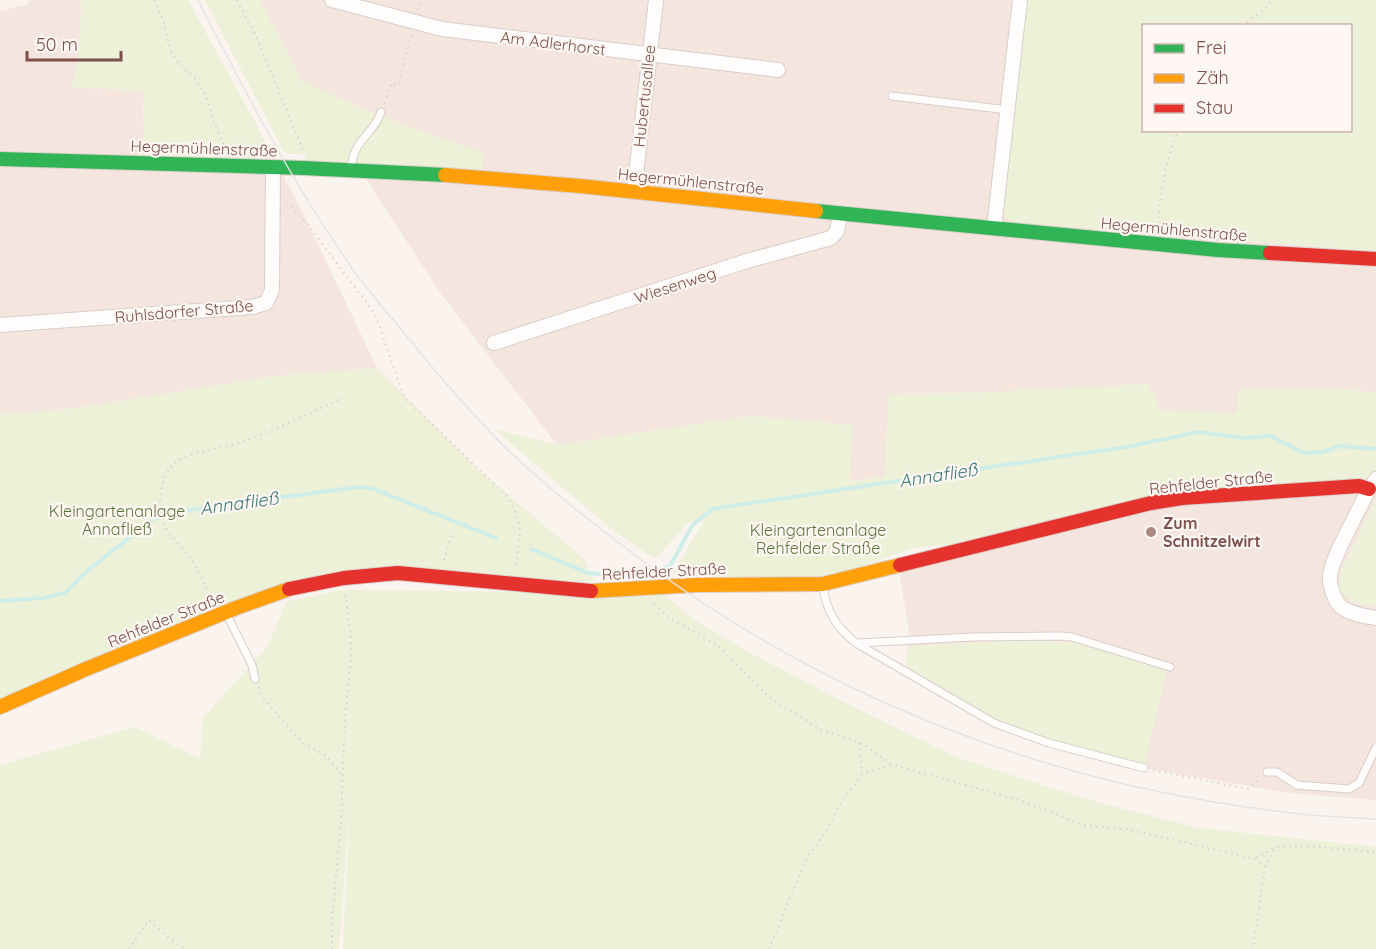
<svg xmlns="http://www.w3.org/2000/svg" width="1376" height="949" viewBox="0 0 1376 949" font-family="Quicksand,sans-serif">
<rect width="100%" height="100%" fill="#faf3ee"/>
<g fill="#f4e5de">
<path d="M30 0H80L82 6 78 57 73 88 143 90 144 157 251 158 268 146 302 211 377 368 275 376 77 408 0 415V11L27 5Z"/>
<path d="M260 0H1028L1002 208 1175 236 1376 251V392L1331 389 1240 388 1238 413 1161 410 967 393 889 394 885 477 848 481 853 425 751 416 557 445 441 294 302 81Z"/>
<path d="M1359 494 1376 495V499L1340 574V591L1351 601 1376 607V800L1289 793 1144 768 1077 642 1008 641 908 646 909 630 899 571 1156 507Z"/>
</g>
<g fill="#ecf1d8" fill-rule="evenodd">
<path d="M80 0H188L268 146 251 158 144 157 143 90 72 88 78 57 82 6Z"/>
<path d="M205 0H260L302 81 373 113 483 153 482 171 306 161 305 154H288L284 152Z"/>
<path d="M1028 0H1376V251L1175 236 1012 222 1007 219 1002 208ZM1144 26H1350V130H1144Z"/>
<path d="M377 368 480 471 584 559 594 582 366 569 0 698V415L77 408 275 376Z"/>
<path d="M1148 384 1161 410 1237 413 1239 388 1331 389 1376 392V495L1359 494 1275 499 1276 479 1167 493 953 544 914 548 828 578 684 576 674 571 705 519 688 523 655 559 615 532 494 429 557 445 751 416 853 425 849 481 885 477 889 394 967 393Z"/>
<path d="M1376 499V607C1356 603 1334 601 1340 574Z"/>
<path d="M340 590 662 593 696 621 754 655 846 703 958 758 1100 803 1199 828 1376 847V949H343L351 786 339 949H0V765L135 727 200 759 203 718 268 646 286 602Z"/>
<path d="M1008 641 1077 642 1167 670 1144 768 994 723 905 672 908 646Z"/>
</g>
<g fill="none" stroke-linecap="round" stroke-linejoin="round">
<g stroke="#cfede9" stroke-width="4">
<path d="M531 549 588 573 634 577 670 566 692 526 712 509 1132 446 1198 432 1246 438 1271 436 1304 453 1323 452 1340 446 1376 449"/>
<path d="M0 601 43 598 65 593 81 576 153 519 195 509 358 487 371 488 496 538"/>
</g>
<g stroke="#d9ceca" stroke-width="9">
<g id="lane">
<path d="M892 96 1008 110"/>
<path d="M351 168C354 138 373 136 381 112"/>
<path d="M823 586C826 611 836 627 856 643L994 723 1049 743 1144 768"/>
<path d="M226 613 252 665 255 679"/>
<path d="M859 643 972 637 1060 636 1072 637 1170 667"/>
<path d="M1267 772H1277L1297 785 1349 789 1359 783 1376 748"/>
</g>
</g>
<g stroke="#d9ceca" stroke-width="16">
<g id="street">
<path d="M332 0 442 29 778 70"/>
<path d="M634 192 656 0"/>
<path d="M994 228 1020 0"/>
<path d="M0 325 252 307 266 303 272 290 273 167"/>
<path d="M494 343 747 261 831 238 837 231 840 214"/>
<path d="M1376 479 1369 489C1359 511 1333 554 1330 575 1329 584 1334 600 1340 606 1350 614 1364 616 1376 618"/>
</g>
</g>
<g stroke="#dbd0cb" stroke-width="16">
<g id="fast">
<path d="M0 159 304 168 445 175"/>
<path d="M816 211 1218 250 1270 253"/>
</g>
</g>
<g stroke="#dbd0cb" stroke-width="16">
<g id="slow">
<path d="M445 175 580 186 816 211"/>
<path d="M591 591 696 585 823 584 900 565"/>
<path d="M0 707 86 669 236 608 289 589"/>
</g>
</g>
<g stroke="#dbd0cb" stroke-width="16">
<g id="jam">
<path d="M1270 253 1376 259"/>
<path d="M900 565 1151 503 1182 498 1359 486 1369 489"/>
<path d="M289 589 344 578 398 573 591 591"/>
</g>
</g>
<g stroke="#ddd1ce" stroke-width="2" stroke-dasharray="1.5 4.5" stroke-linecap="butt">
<path d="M154 0 164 23 170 50 178 63 194 77 206 95 214 122 226 151"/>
<path d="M237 0 256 36 302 147V153"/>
<path d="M418 10 420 0"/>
<path d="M1242 26 1268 7 1271 0"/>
<path d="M384 103 392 83 398 85 412 33"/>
<path d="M287 202 309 226 375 314 404 397 507 496C525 526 520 533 516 566"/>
<path d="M1158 230C1158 203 1166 154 1179 130"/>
<path d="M444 560 453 531"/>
<path d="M212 600C205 586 199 571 191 559 183 547 168 535 163 522 157 505 160 474 176 462 192 451 215 450 233 444 271 433 307 414 343 398"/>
<path d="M654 604 673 620 717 645 768 696 821 730 861 743 893 765 1020 800 1083 825 1132 830 1255 859 1265 867 1253 949"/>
<path d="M259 687 264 699 303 743 325 755 342 775"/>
<path d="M859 743 862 773"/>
<path d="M1153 770 1248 789 1261 778"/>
<path d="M1256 858 1276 847 1307 846 1376 852"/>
<path d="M1265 867 1276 847"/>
<path d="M129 949 149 920 166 936 185 949"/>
<path d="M332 949V919L341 823 345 714 351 660V636L345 593"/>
<path d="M769 949 807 857 827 830 840 804 862 774 893 765"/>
</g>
<use href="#lane" stroke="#fefdfc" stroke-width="7"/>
<use href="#street" stroke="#fefdfc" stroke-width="14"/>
<use href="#fast" stroke="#30b455" stroke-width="14"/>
<use href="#slow" stroke="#ff9f0a" stroke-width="14"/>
<use href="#jam" stroke="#e5322d" stroke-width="14"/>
<path stroke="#e6e3e6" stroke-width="1.5" d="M198 0C244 90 291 180 349 264 364 286 383 308 401 329 431 367 462 403 496 438 531 474 571 506 611 537 810 693 1041 785 1293 813 1320 817 1348 817 1376 819"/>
</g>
<circle fill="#a98983" stroke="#fff7f3" stroke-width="2" cx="1151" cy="532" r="6"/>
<g text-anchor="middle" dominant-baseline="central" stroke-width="4.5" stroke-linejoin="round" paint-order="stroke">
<g font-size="16" fill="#7d5049" stroke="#fff7f3">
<text transform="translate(553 43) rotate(7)">Am Adlerhorst</text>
<text transform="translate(644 96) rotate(-84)">Hubertusallee</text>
<text transform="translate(204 148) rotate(2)">Hegermühlenstraße</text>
<text transform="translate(691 181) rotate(6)">Hegermühlenstraße</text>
<text transform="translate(1174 229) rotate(5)">Hegermühlenstraße</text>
<text transform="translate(675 285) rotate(-18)">Wiesenweg</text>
<text transform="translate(184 311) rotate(-5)">Ruhlsdorfer Straße</text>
<text transform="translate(1211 482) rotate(-6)">Rehfelder Straße</text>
<text transform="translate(664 571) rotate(-3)">Rehfelder Straße</text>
<text transform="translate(166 619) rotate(-22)">Rehfelder Straße</text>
</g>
<g font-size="16" fill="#5a773b" stroke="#fff7f3">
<text x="117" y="511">Kleingartenanlage<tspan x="117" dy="18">Annafließ</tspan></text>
<text x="818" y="530">Kleingartenanlage<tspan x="818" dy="18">Rehfelder Straße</tspan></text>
</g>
<g font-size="16" font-weight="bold" fill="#7d5049" stroke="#fff7f3" text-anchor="start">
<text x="1163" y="523">Zum<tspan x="1163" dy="18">Schnitzelwirt</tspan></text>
</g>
<g font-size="18" font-style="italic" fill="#387b77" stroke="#fff7f3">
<text transform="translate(938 475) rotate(-9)">Annafließ</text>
<text transform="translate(239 503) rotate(-8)">Annafließ</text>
</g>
</g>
<rect x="1142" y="24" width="210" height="108" fill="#fff7f3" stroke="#cbb4af" stroke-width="1.5"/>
<rect x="1154" y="44" width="30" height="9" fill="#30b455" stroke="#cbb4af" stroke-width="1.5"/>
<text x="1196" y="54" font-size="18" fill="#7d5049">Frei</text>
<rect x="1154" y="74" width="30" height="9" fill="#ff9f0a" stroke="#cbb4af" stroke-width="1.5"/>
<text x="1196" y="84" font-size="18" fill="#7d5049">Zäh</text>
<rect x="1154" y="104" width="30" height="9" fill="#e5322d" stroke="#cbb4af" stroke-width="1.5"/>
<text x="1196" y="114" font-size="18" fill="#7d5049">Stau</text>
<path d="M27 51v9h94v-9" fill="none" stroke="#7d5049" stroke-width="3"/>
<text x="36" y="51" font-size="18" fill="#7d5049" stroke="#fff7f3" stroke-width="4.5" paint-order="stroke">50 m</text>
</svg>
